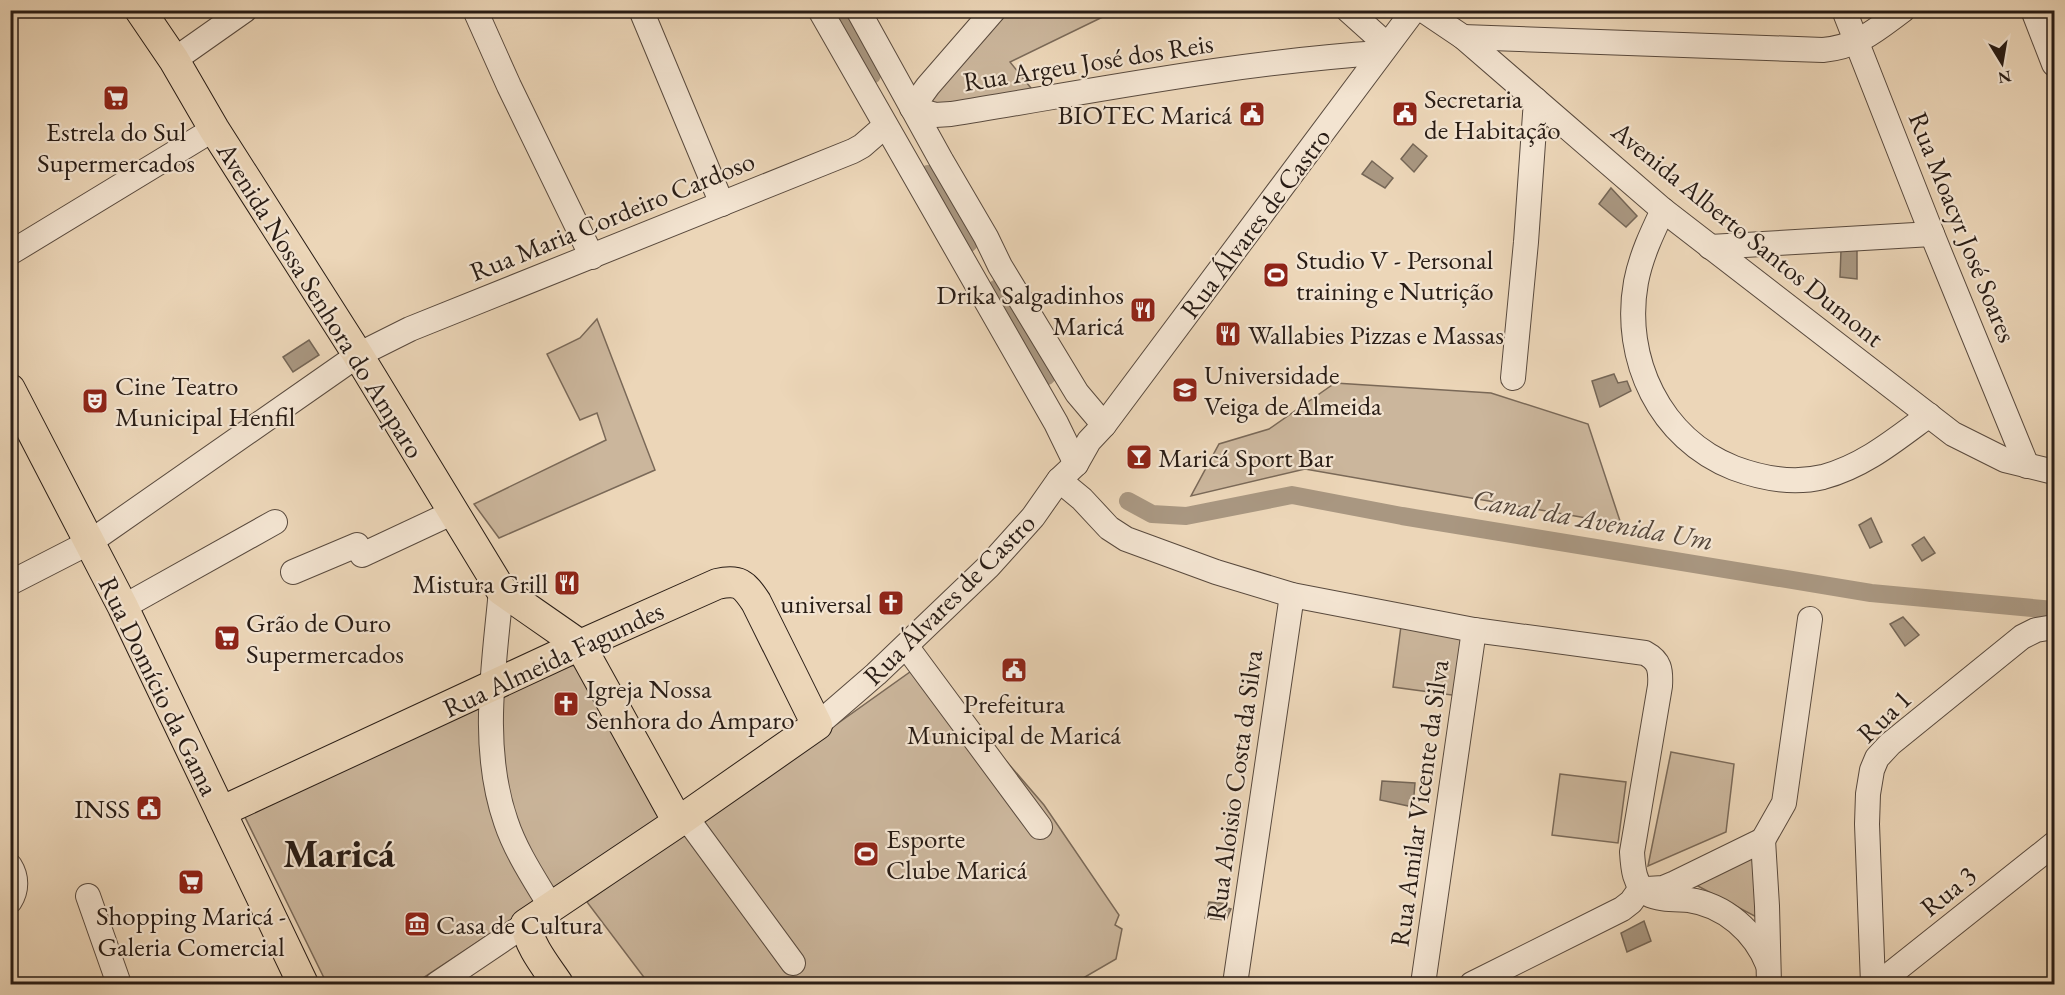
<svg xmlns="http://www.w3.org/2000/svg" width="2065" height="995" viewBox="0 0 2065 995" font-family="'EB Garamond',serif">
<rect width="100%" height="100%" fill="#ecd6b8"/>
<filter id="stains"><feTurbulence type="fractalNoise" baseFrequency=".00333" numOctaves="4"/><feColorMatrix values="0 0 0 0 .2 0 0 0 0 .09 0 0 0 0 .02 0 0 0 .5 -.17"/></filter>
<radialGradient id="worn" r=".72"><stop offset=".6" stop-color="#630" stop-opacity="0"/><stop offset="1" stop-color="#630" stop-opacity=".3"/></radialGradient>
<g fill="#cbb69c" stroke="#7a6958" stroke-width="1.5">
<path d="M1009 11H1115L1010 62 1035 93 936 109 931 98Z"/>
<path d="M597 319 655 470 499 538 474 504 606 440 597 413 580 420 547 354 580 338Z"/>
<path d="M1335 383 1491 393 1588 424 1621 524 1305 469 1191 496 1219 444 1269 429Z"/>
<path d="M1401 626 1467 635 1459 696 1393 687Z"/>
<path d="M924 662 963 711 1044 805 1119 915 1115 925 1122 929 1116 959 1073 984H649L587 902Z"/>
<path d="M580 665 663 820 414 984H327L242 811 566 666Z"/>
<path d="M1671 752 1734 764 1726 832 1648 866Z"/>
<path d="M1560 774 1626 782 1618 843 1552 835Z"/>
<path d="M1756 855 1762 920 1694 884Z"/>
</g>
<g fill="#a99781" stroke="#756656" stroke-width="1.5">
<path d="M1413 144 1427 156 1414 172 1401 159Z"/>
<path d="M1372 161 1393 178 1385 188 1362 174Z"/>
<path d="M1611 188 1637 216 1626 227 1599 204Z"/>
<path d="M1841 250H1857V279L1840 277Z"/>
<path d="M309 340 319 355 293 372 283 357Z"/>
<path d="M1614 374 1618 383 1627 381 1631 391 1600 407 1592 381Z"/>
<path d="M1871 518 1882 542 1870 548 1859 525Z"/>
<path d="M1924 537 1935 553 1922 561 1912 545Z"/>
<path d="M1903 617 1919 635 1905 646 1890 624Z"/>
<path d="M1382 781 1415 783 1413 807 1380 800Z"/>
<path d="M1209 902 1228 904V908L1231 909 1226 920 1205 918Z"/>
<path d="M1644 921 1651 941 1627 952 1621 933Z"/>
</g>
<g fill="none" stroke-linecap="round" stroke-linejoin="round">
<g stroke="#a99781" stroke-width="18">
<path d="M836 10 872 75"/>
<path d="M928 174 969 243"/>
<path d="M996 289 1047 376"/>
<path d="M1128 501 1152 514 1186 516 1292 495 1402 516 1871 593 2054 610"/>
</g>
<g stroke="#594a3e" stroke-width="26">
<g id="minor">
<path d="M475 10 509 86 592 257"/>
<path d="M641 10 722 204"/>
<path d="M820 10 1056 423 1076 464"/>
<path d="M858 10 941 160 986 237 1000 266 1077 393 1104 425"/>
<path d="M994 10 928 86 912 108 935 115 951 114C1094 91 1237 62 1381 53"/>
<path d="M1348 10 1387 45"/>
<path d="M1423 10 1463 37 1663 210 1953 434 2005 460 2054 472"/>
<path d="M1844 10 1932 234 2027 466"/>
<path d="M2033 10 2054 64"/>
<path d="M1463 37 1823 50C1857 47 1876 30 1903 10"/>
<path d="M174 60 245 10"/>
<path d="M1663 210C1652 233 1641 256 1636 282 1622 359 1660 439 1734 468 1761 478 1794 484 1823 477 1864 466 1895 440 1929 415"/>
<path d="M1710 247 1932 234"/>
<path d="M10 253 214 129"/>
<path d="M1513 378 1526 242 1536 100"/>
<path d="M1059 480 1082 499 1109 528 1126 539 1216 572 1292 595 1474 630 1645 653C1660 661 1661 670 1660 686L1632 852C1633 868 1634 885 1648 894 1659 900 1677 899 1689 900 1725 905 1755 932 1768 965"/>
<path d="M293 572 357 545 362 555 454 512"/>
<path d="M10 583 90 542 358 355 410 329 853 151 862 146 885 126"/>
<path d="M501 590C494 667 480 747 506 822 516 852 535 880 551 907"/>
<path d="M123 607 275 522"/>
<path d="M906 646 1040 827"/>
<path d="M817 725 876 674 989 566 1033 517 1059 480 1076 464 1089 441 1104 425 1414 10"/>
<path d="M678 822 691 824 793 963"/>
<path d="M1763 840 1784 803 1810 619"/>
<path d="M1763 840 1767 906 1769 984"/>
<path d="M10 866C17 877 17 890 10 901"/>
<path d="M1647 889 1663 888 1675 883 1763 840"/>
<path d="M88 896 119 984"/>
<path d="M437 984 526 924"/>
<path d="M1235 984 1292 595"/>
<path d="M1423 984 1474 630"/>
<path d="M1472 984 1622 909 1631 902 1641 888"/>
<path d="M1873 984 1867 824 1868 794 1872 770 1877 758 1890 744 2022 637 2036 630 2054 627"/>
<path d="M1878 984 2054 844"/>
</g>
</g>
<g stroke="#281c15" stroke-width="32">
<g id="major">
<path d="M140 10 174 60 214 129 358 355 501 590 580 645 678 822"/>
<path d="M10 389 123 607 303 984"/>
<path d="M222 814 231 807 259 794 580 645 717 584C739 579 744 584 756 602L817 725 678 822 526 924C529 946 546 966 558 984"/>
</g>
</g>
<use href="#minor" stroke="#f3e4d1" stroke-width="24"/>
<use href="#major" stroke="#ecd6b8" stroke-width="30"/>
</g>
<defs>
<g id="supermarket-square" transform="scale(1.35)"><rect x="-9" y="-9" width="18" height="18" rx="4" fill="#8f2418" stroke="#f3e4d1"/><path d="M-6-5.5h2.5l.6 2H6L4.5 2H-2.5L-4.4-4H-6ZM-1.5 3.2a1.3 1.3 0 1 0 .1 0ZM3 3.2a1.3 1.3 0 1 0 .1 0Z" fill="#fff"/></g>
<g id="civic-square" transform="scale(1.35)"><rect x="-9" y="-9" width="18" height="18" rx="4" fill="#8f2418" stroke="#f3e4d1"/><path d="M-.6-6.5H3V-4.5H.6V-3L4-1V1h2V6H-6V1h2V-1L-.6-3ZM-1.2 2.5V6h2.4V2.5Z" fill="#fff"/></g>
<g id="stadium-square" transform="scale(1.35)"><rect x="-9" y="-9" width="18" height="18" rx="4" fill="#8f2418" stroke="#f3e4d1"/><path d="M0-5a6.5 5 0 1 0 0 10a6.5 5 0 1 0 0-10ZM-3.5-1.8h7v3.6h-7Z" fill="#fff"/></g>
<g id="restaurant-square" transform="scale(1.35)"><rect x="-9" y="-9" width="18" height="18" rx="4" fill="#8f2418" stroke="#f3e4d1"/><path d="M-5-6h1v4h1v-4h1v4h1v-4h1v5L-1.5 .5V6h-2V.5L-5-1ZM5-6V6H3V1.5H1.5Q1.5-4 5-6Z" fill="#fff"/></g>
<g id="university-square" transform="scale(1.35)"><rect x="-9" y="-9" width="18" height="18" rx="4" fill="#8f2418" stroke="#f3e4d1"/><path d="M0-5L7-2L0 1L-7-2ZM-4 1L0 2.5L4 1V4Q0 6-4 4Z" fill="#fff"/></g>
<g id="theatre-square" transform="scale(1.35)"><rect x="-9" y="-9" width="18" height="18" rx="4" fill="#8f2418" stroke="#f3e4d1"/><path d="M-5-5.5Q0-4 5-5.5V0Q5 5 0 6Q-5 5-5 0ZM-3.3-2.5H-1v1.5H-3.3ZM1-2.5H3.3v1.5H1ZM-2.8 1Q0 5.5 2.8 1Z" fill="#fff"/></g>
<g id="bar-square" transform="scale(1.35)"><rect x="-9" y="-9" width="18" height="18" rx="4" fill="#8f2418" stroke="#f3e4d1"/><path d="M-6-5H6L.8 .8V4.5H3.5V6h-7V4.5H-.8V.8Z" fill="#fff"/></g>
<g id="church-square" transform="scale(1.35)"><rect x="-9" y="-9" width="18" height="18" rx="4" fill="#8f2418" stroke="#f3e4d1"/><path d="M-1.2-6h2.4v3.5h3.3v2.4h-3.3V6h-2.4V-.1h-3.3v-2.4h3.3Z" fill="#fff"/></g>
<g id="museum-square" transform="scale(1.35)"><rect x="-9" y="-9" width="18" height="18" rx="4" fill="#8f2418" stroke="#f3e4d1"/><path d="M0-6L6-3V-2H-6V-3ZM-5-1h2V3h-2ZM-1-1h2V3h-2ZM3-1h2V3H3ZM-6 4H6V6H-6Z" fill="#fff"/></g>
</defs>
<g fill-rule="evenodd">
<use href="#supermarket-square" x="116" y="98"/>
<use href="#civic-square" x="1252" y="114"/>
<use href="#civic-square" x="1405" y="114"/>
<use href="#stadium-square" x="1276" y="275"/>
<use href="#restaurant-square" x="1143" y="310"/>
<use href="#restaurant-square" x="1228" y="334"/>
<use href="#university-square" x="1185" y="390"/>
<use href="#theatre-square" x="95" y="401"/>
<use href="#bar-square" x="1139" y="457"/>
<use href="#restaurant-square" x="567" y="583"/>
<use href="#church-square" x="891" y="603"/>
<use href="#supermarket-square" x="227" y="638"/>
<use href="#civic-square" x="1014" y="670"/>
<use href="#church-square" x="566" y="704"/>
<use href="#civic-square" x="149" y="808"/>
<use href="#stadium-square" x="866" y="854"/>
<use href="#supermarket-square" x="191" y="882"/>
<use href="#museum-square" x="417" y="924"/>
</g>
<g text-anchor="middle" dominant-baseline="central" stroke-width="4.5" stroke-linejoin="round" paint-order="stroke">
<g font-size="27" fill="#281c15" stroke="#f3e4d1">
<text transform="translate(1088 62) rotate(-9)">Rua Argeu José dos Reis</text>
<text transform="translate(612 216) rotate(-22)">Rua Maria Cordeiro Cardoso</text>
<text transform="translate(1255 223) rotate(-53)">Rua Álvares de Castro</text>
<text transform="translate(1963 227) rotate(68)">Rua Moacyr José Soares</text>
<text transform="translate(1748 234) rotate(39)">Avenida Alberto Santos Dumont</text>
<text transform="translate(321 300) rotate(58)">Avenida Nossa Senhora do Amparo</text>
<text transform="translate(949 599) rotate(-45)">Rua Álvares de Castro</text>
<text transform="translate(553 659) rotate(-25)">Rua Almeida Fagundes</text>
<text transform="translate(159 686) rotate(64)">Rua Domício da Gama</text>
<text transform="translate(1884 716) rotate(-44)">Rua 1</text>
<text transform="translate(1234 785) rotate(-82)">Rua Aloisio Costa da Silva</text>
<text transform="translate(1419 803) rotate(-82)">Rua Amilar Vicente da Silva</text>
<text transform="translate(1948 891) rotate(-39)">Rua 3</text>
</g>
<g font-size="27" fill="#281c15" stroke="#f3e4d1" text-anchor="start">
<text x="1424" y="98">Secretaria<tspan x="1424" dy="31">de Habitação</tspan></text>
<text x="1232" y="114" text-anchor="end">BIOTEC Maricá</text>
<text x="116" y="131" text-anchor="middle">Estrela do Sul<tspan x="116" dy="31">Supermercados</tspan></text>
<text x="1296" y="259">Studio V - Personal<tspan x="1296" dy="31">training e Nutrição</tspan></text>
<text x="1124" y="294" text-anchor="end">Drika Salgadinhos<tspan x="1124" dy="31">Maricá</tspan></text>
<text x="1248" y="334">Wallabies Pizzas e Massas</text>
<text x="1204" y="374">Universidade<tspan x="1204" dy="31">Veiga de Almeida</tspan></text>
<text x="115" y="385">Cine Teatro<tspan x="115" dy="31">Municipal Henfil</tspan></text>
<text x="1158" y="457">Maricá Sport Bar</text>
<text x="548" y="583" text-anchor="end">Mistura Grill</text>
<text x="872" y="603" text-anchor="end">universal</text>
<text x="246" y="622">Grão de Ouro<tspan x="246" dy="31">Supermercados</tspan></text>
<text x="586" y="688">Igreja Nossa<tspan x="586" dy="31">Senhora do Amparo</tspan></text>
<text x="1014" y="703" text-anchor="middle">Prefeitura<tspan x="1014" dy="31">Municipal de Maricá</tspan></text>
<text x="130" y="808" text-anchor="end">INSS</text>
<text x="886" y="838">Esporte<tspan x="886" dy="31">Clube Maricá</tspan></text>
<text x="191" y="915" text-anchor="middle">Shopping Maricá -<tspan x="191" dy="31">Galeria Comercial</tspan></text>
<text x="436" y="924">Casa de Cultura</text>
</g>
<g font-size="28" font-style="italic" fill="#55473b" stroke="#f3e4d1">
<text transform="translate(1593 519) rotate(10)">Canal da Avenida Um</text>
</g>
<g font-size="39" font-weight="bold" fill="#281c15" stroke="#f3e4d1">
<text x="339" y="853">Maricá</text>
</g>
</g>
<rect width="2065" height="995" fill="none" stroke="#ecd6b8" stroke-width="36"/>
<rect x="12" y="12" width="2041" height="971" fill="none" stroke="#281c15" stroke-width="3"/>
<rect x="18" y="18" width="2029" height="959" fill="none" stroke="#281c15" stroke-width="1.5"/>
<g transform="translate(2002 63) rotate(169)" stroke="#f3e4d1" stroke-width="4.5" paint-order="stroke">
<path d="M0-4.5L10 22L0 15L-10 22Z" fill="#281c15"/>
<text y="-9" font-size="16" font-weight="bold" text-anchor="middle" fill="#281c15">N</text>
</g>
<rect width="100%" height="100%" filter="url(#stains)"/>
<rect width="100%" height="100%" fill="url(#worn)"/>
</svg>
